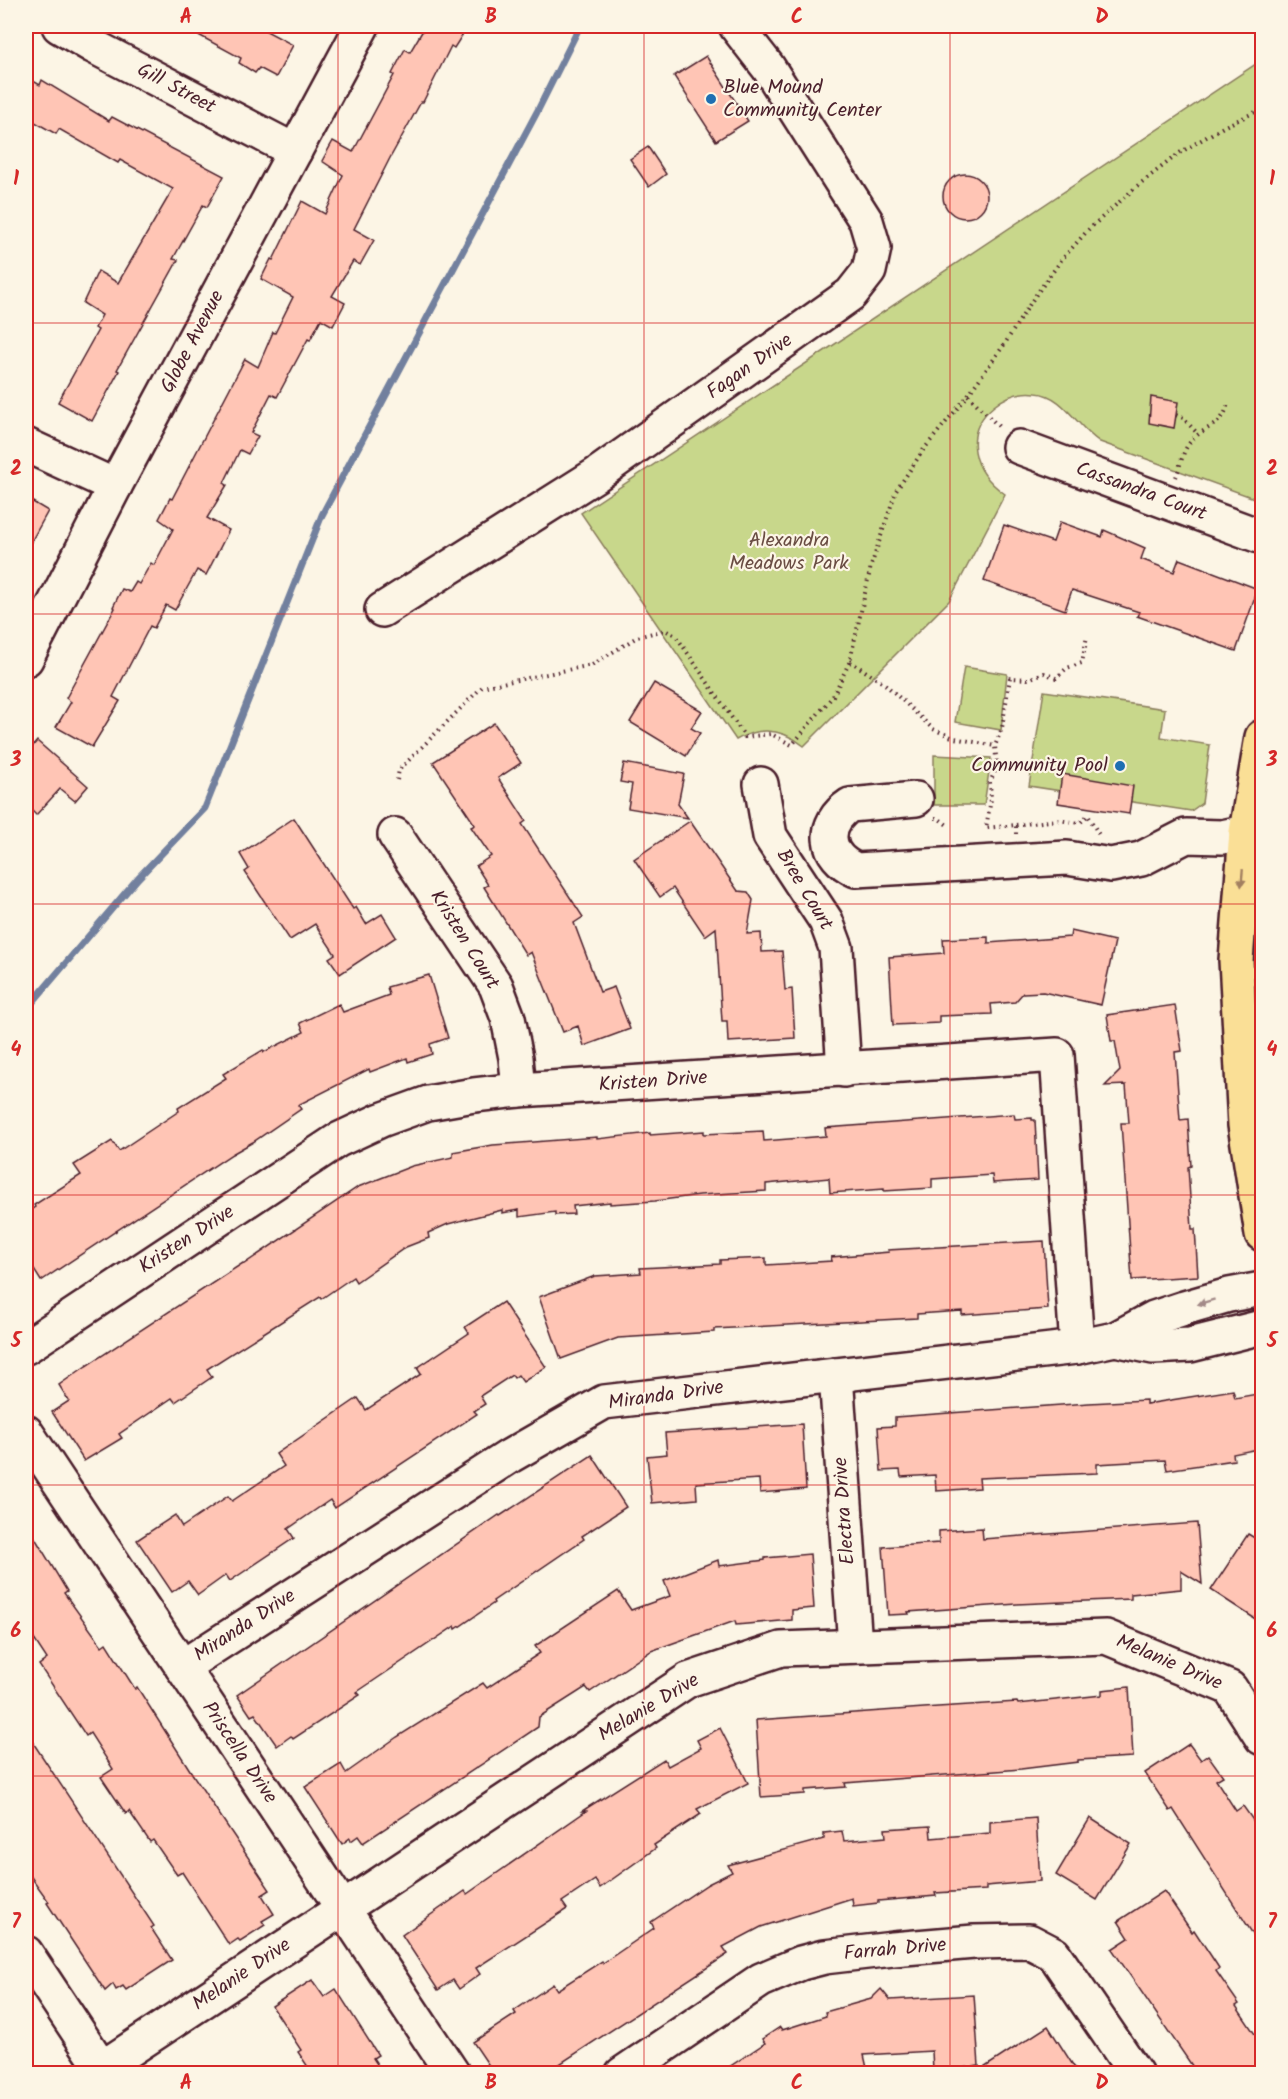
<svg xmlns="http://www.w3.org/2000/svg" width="1288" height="2099" viewBox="0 0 1288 2099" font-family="Kalam,sans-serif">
<rect width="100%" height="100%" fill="#fcf5e5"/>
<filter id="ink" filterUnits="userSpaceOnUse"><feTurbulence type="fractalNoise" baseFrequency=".0167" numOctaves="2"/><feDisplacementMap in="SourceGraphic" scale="12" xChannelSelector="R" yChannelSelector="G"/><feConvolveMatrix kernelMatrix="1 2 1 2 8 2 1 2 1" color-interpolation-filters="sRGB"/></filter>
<g filter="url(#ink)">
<g fill="#c8d78b" stroke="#897b5b" stroke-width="1.5">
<path d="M1262 60V501L1100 442C1077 428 1064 395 1036 393 1019 391 1006 396 994 406 961 433 973 472 1005 494L949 601 804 746C783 729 760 726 736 740L581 513Z"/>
<path d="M964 667 1007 674 1001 730 955 722Z"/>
<path d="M1044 691 1165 709 1161 737 1210 745 1202 803 1191 811 1029 786Z"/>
<path d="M934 755 991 758 984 805H934Z"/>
</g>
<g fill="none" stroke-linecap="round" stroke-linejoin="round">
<path stroke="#72809e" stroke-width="7" d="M26 1010 138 878 205 808 322 515 537 112 580 26"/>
</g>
<g fill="#ffc5b5" stroke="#4a1f2b" stroke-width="1.5">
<path d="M182 26H257L293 45 276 77 259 68 255 73 239 63 241 58Z"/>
<path d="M415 26H468L454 48 451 46 423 102H421L390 158 354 229 374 240 360 265 353 261 332 296 345 303 333 326 321 319 310 340 308 339 277 397 271 394 251 433 258 436 248 454 240 450 224 483 227 485 207 518 229 530 206 575 197 570 175 610 166 605 154 628 150 626 113 697 120 701 92 747 56 727 71 702 66 698 115 608 113 607 122 589 130 592 136 582 139 584 151 563 154 565 173 529 159 519 170 498 172 499 245 359 258 367 273 332 275 333 293 297 261 279 271 259 273 260 302 201 325 214 343 175 322 161 333 141 353 152 394 75 392 74 405 49 410 52 423 30Z"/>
<path d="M706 56 748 121 716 141 674 76Z"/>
<path d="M26 77 40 85 42 80 109 121 112 117 224 176 207 207 203 205 173 259 178 260 117 370 119 371 92 421 58 402 98 330 95 328 102 315 83 303 98 271 118 283 173 189 120 160 118 163 59 129 56 134 26 117Z"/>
<path d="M648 147 666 174 649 187 630 159Z"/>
<circle cx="965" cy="196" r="22"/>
<path d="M1151 397 1178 402 1174 428 1149 423Z"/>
<path d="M26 498 48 511 26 551Z"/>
<path d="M1060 522 1102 537 1104 530 1145 548 1141 559 1174 572 1179 559 1258 589 1236 651 1137 616 1139 612 1072 590 1065 610 984 581 1004 525 1053 542Z"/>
<path d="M654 683 702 711 691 728 700 733 686 756 630 722Z"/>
<path d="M494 723 521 763 498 778 526 821 522 824 583 917 574 923 600 992 614 987 630 1029 584 1046 578 1026 563 1032 531 952 526 955 484 887 488 885 476 866 491 856 471 827 475 825 433 762Z"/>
<path d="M37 741 88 786 75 801 60 789 36 815 26 805V754Z"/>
<path d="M624 763 684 774 678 804 688 818 628 808 632 784 620 782Z"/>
<path d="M1062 774 1133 786 1129 814 1058 803Z"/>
<path d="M294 818 353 909 356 907 366 924 382 914 396 937 340 974 329 958 335 954 315 924 290 940 245 872 249 869 240 854Z"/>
<path d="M690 821 738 891 748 892 753 900 747 934 761 933 762 952 782 951 785 990 792 989 795 1038 728 1042 727 1021H722L716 928 705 936 673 888 660 897 634 859Z"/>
<path d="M1071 931 1115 941 1101 1005 1043 992 1023 993 1015 1002 991 1004 992 1014 939 1016V1023L893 1025 889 957 944 953 943 939 988 937V943L1070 937Z"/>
<path d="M429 975 448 1038 430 1044 432 1054 408 1062 407 1058 370 1072 369 1069 298 1105 301 1109 253 1142 232 1154 41 1281 26 1257V1213L35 1207 34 1205 81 1175 74 1165 112 1141 119 1151 179 1111 178 1108 226 1078 223 1074 263 1050 264 1052 304 1032 300 1023 339 1004 343 1012 389 995 387 987Z"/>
<path d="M1175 1005 1182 1051 1175 1052 1180 1120 1188 1119 1191 1166 1188 1167 1192 1229H1195L1198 1276 1132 1280 1121 1123H1129L1126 1085 1105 1086 1120 1071 1115 1041H1111L1107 1015Z"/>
<path d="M1014 1114 1015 1119 1032 1118V1120H1035L1038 1180 993 1183 992 1175 932 1179V1188L884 1191V1189L830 1193 829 1178 766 1184V1191L700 1195 655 1201 610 1204V1202L573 1206 574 1214 555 1215V1212L519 1217V1210L502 1213V1210L448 1224 428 1233 429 1238 406 1247 356 1282 353 1277 321 1299 320 1297 207 1369 212 1377 175 1402 172 1398 119 1434 122 1438 84 1461 52 1412 69 1401 59 1385 86 1366 243 1263 244 1264 358 1187 412 1166 453 1157V1152L493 1145 597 1137V1139L650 1133V1135L704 1131V1134L763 1131 764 1141 826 1136 825 1128Z"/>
<path d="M1044 1241 1048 1309 962 1315V1311L917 1314V1318L714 1329V1332L618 1338 561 1359 539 1297 595 1276 641 1273 640 1268 720 1264V1260L766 1258V1265L832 1261 831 1257 889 1252 888 1250Z"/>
<path d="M503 1302 546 1367 523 1382 518 1375 514 1378 512 1375 480 1396 485 1404 474 1411 477 1414 335 1508 330 1500 288 1529 294 1538 230 1581 226 1575 198 1595 188 1581 172 1592 137 1540 175 1515 182 1527 228 1496 232 1501 284 1466 276 1454 358 1398 366 1410 421 1374 417 1368 469 1333 465 1327Z"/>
<path d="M1233 1390 1235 1398 1257 1394 1263 1424V1448L1233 1454 1234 1460 1167 1470 1165 1460 1097 1464V1473L979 1478 980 1488 936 1491 935 1475 901 1477 900 1470 881 1471 878 1427 895 1426V1417L1089 1403 1146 1400V1404Z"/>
<path d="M802 1424 806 1489 760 1493 759 1479 696 1483 697 1499 652 1503 647 1456 667 1454 665 1433Z"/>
<path d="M592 1455 626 1507 582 1536 584 1539 493 1601 494 1603 456 1629 455 1626 357 1692 360 1695 293 1739 291 1736 277 1746 255 1714 251 1716 237 1695 499 1515 500 1516Z"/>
<path d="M26 1523 67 1591 64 1593 102 1646 106 1643 135 1689 137 1687 195 1778 270 1890 262 1895 274 1914 262 1921 265 1925 240 1941 238 1939 229 1945 182 1872 177 1875 153 1840 150 1842 129 1811 126 1814 101 1777 113 1769 90 1733 86 1736 39 1665 47 1659 26 1627Z"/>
<path d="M1197 1523 1202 1584 1181 1571V1589L1131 1594V1599L1017 1604 908 1612 909 1614 888 1615 883 1547 939 1543V1531L982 1528 983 1539Z"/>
<path d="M1248 1534 1263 1543V1624L1211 1590Z"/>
<path d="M810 1554 814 1608 792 1610V1620L736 1625 735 1621 651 1651 590 1692 586 1687 539 1717 538 1727 363 1843 358 1836 351 1841 350 1838 342 1844 305 1787 341 1764 346 1773 397 1737 483 1683 487 1688 540 1653 535 1646 618 1591 631 1610 670 1596 664 1581 718 1560 719 1566 765 1560V1558Z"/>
<path d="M1129 1687 1133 1757 1078 1760V1762L1021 1769 845 1783 846 1787 805 1790V1794L761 1797 756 1720 938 1707 1017 1702 1018 1704 1102 1695V1690Z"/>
<path d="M720 1728 748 1783 697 1809 701 1814 654 1845 656 1848 600 1888 595 1880 562 1902 567 1909 476 1968 480 1974 459 1989 453 1980 438 1990 402 1935 465 1891 467 1894 586 1811H582L664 1759 668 1766 701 1748 697 1740Z"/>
<path d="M26 1732 154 1926 151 1928 172 1960 126 1990 123 1986 116 1990 113 1984 105 1991 47 1903 49 1902 26 1870Z"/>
<path d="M1189 1744 1201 1760 1208 1755 1223 1776 1216 1780 1236 1811 1243 1806 1255 1823 1263 1818V1950L1173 1809 1170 1811 1145 1773Z"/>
<path d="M1036 1818 1040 1881 986 1886V1890L935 1893 936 1896 878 1901V1903L853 1906 852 1898 761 1927 723 1947 728 1954 546 2073H494L473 2042 516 2014 514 2011 553 1984 557 1990 602 1961 603 1963 654 1928 651 1922 708 1884 732 1872 728 1865 824 1839V1833L842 1831 844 1841 886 1837 885 1829 930 1826 931 1838 990 1833V1822Z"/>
<path d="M1090 1818 1131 1844 1097 1900 1056 1875Z"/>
<path d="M1164 1891 1192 1932 1194 1930 1219 1968 1216 1971 1239 2004 1236 2006 1263 2046V2073H1197L1112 1949 1129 1938 1118 1921Z"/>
<path d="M312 1980 324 1997 336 1989 378 2055 373 2058 383 2073H312L298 2052 301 2050 272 2006Z"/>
<path d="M881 1989 890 2000 974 1995 979 2066 933 2071 932 2051 864 2055 867 2068 849 2073H720L765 2043 762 2039 780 2027 782 2030 826 2016 825 2012 871 1999Z"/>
<path d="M1048 2026 1078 2073H976Z"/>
</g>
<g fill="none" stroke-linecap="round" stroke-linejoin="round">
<g stroke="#4a1f2b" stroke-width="38">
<g id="minor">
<path d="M59 26 93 46 295 151"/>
<path d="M26 445 115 486"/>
<path d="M1019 447 1262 537"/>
<path d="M382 610 596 475 851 294 869 271 874 248 866 221 768 67 736 26"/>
<path d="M26 659 115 486 362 26"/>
<path d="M761 784 770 836 826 921 836 948 844 1070"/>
<path d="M916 799 850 805C821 824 824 856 856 870L1067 858 1111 865 1141 859 1186 836 1222 837 1246 832 1262 834"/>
<path d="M395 835 496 986 508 1018 516 1058 519 1090"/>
<path d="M1115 1339 1153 1347 1190 1345 1262 1327"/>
<path d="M26 1347 338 1140 381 1120 428 1103 474 1095 519 1090 1057 1055 1077 1347"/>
<path d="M836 1375 855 1646"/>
<path d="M26 1432 453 2074"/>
<path d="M182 1667 510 1456 604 1402 1077 1347 1115 1339 1154 1318 1184 1308 1229 1295 1262 1289"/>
<path d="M26 1953 106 2074"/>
<path d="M93 2074 688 1680 781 1649 1106 1637 1230 1688 1262 1738"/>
<path d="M622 2074 761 1980 801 1963 824 1957 893 1949 974 1942 1029 1941 1054 1954 1136 2074"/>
</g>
</g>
<g stroke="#4a1f2b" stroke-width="38">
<path id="major" d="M1262 737 1246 832 1236 960 1245 1125 1262 1234"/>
</g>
<g stroke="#4a1f2b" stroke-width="4" stroke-dasharray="1.5 4.5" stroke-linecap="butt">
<path d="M968 395 1001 429"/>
<path d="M1176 415 1183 418 1198 434"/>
<path d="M1176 477C1180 467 1182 454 1188 445 1201 425 1225 429 1228 401"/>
<path d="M850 661 886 685 933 729 954 738 995 746"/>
<path d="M397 780 399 770 482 687 592 665 637 637 665 630 676 636 745 737 771 734 792 745 833 696 850 661 871 566 896 491 924 449 965 399 1004 345 1035 296 1063 258 1089 229 1137 186 1181 152 1225 126 1262 109"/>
<path d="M935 818H938L950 827"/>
<path d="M1016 825 1058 820 1080 823 1088 815 1099 835"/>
<path d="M1016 834V825L986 828 991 799 990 782 997 767 995 746 1002 728 1010 678 1028 679 1044 673 1056 678 1067 668 1082 663 1087 636"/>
</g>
<use href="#minor" stroke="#fcf5e5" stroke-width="33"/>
<use href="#major" stroke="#fadf96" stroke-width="33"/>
</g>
<defs><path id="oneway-solid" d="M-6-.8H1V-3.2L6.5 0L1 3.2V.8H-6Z" transform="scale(1.5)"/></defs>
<use fill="#a27f60" href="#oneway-solid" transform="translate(1242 878) rotate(95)"/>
<use fill="#a38a88" href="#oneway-solid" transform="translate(1206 1302) rotate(163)"/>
</g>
<path fill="none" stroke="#d62828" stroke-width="1.5" stroke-opacity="0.55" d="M338 26V2074M644 26V2074M950 26V2074M26 323H1262M26 614H1262M26 904H1262M26 1195H1262M26 1485H1262M26 1776H1262"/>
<g fill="#1f6fb2" stroke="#fcf5e5" stroke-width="2">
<circle cx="711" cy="99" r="6"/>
<circle cx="1120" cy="766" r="6"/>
</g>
<g text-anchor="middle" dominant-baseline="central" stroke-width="4.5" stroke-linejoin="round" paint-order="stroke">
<g font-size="20" fill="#4a1f2b" stroke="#fcf5e5" text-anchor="start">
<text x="723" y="88">Blue Mound<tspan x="723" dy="23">Community Center</tspan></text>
<text x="1108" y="766" text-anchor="end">Community Pool</text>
</g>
<g font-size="20" fill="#4a1f2b" stroke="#fcf5e5">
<text transform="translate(176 89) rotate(28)">Gill Street</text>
<text transform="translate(193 342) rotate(-62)">Globe Avenue</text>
<text transform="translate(750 367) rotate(-35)">Fagan Drive</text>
<text transform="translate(1141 492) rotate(20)">Cassandra Court</text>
<text transform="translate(804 890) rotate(59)">Bree Court</text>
<text transform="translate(464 940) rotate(58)">Kristen Court</text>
<text transform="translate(653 1082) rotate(-4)">Kristen Drive</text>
<text transform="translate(187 1240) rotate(-33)">Kristen Drive</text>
<text transform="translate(666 1396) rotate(-8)">Miranda Drive</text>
<text transform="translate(845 1511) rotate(-94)">Electra Drive</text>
<text transform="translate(245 1626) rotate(-33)">Miranda Drive</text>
<text transform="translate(1169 1663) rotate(23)">Melanie Drive</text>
<text transform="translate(649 1708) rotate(-31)">Melanie Drive</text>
<text transform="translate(239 1753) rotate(56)">Priscella Drive</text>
<text transform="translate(895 1950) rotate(-5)">Farrah Drive</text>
<text transform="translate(242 1975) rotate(-34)">Melanie Drive</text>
</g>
<g font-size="20" fill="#6a4d43" stroke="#fcf5e5">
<text x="789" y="541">Alexandra<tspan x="789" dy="23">Meadows Park</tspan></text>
</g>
</g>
<rect width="1288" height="2099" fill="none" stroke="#fcf5e5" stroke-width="66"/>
<rect x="33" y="33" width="1222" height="2033" fill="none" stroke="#d62828" stroke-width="2"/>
<g font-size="20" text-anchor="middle" font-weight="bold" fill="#d62828">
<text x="186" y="23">A</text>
<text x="491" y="23">B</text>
<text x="797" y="23">C</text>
<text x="1102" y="23">D</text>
<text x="16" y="185">1</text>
<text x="1272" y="185">1</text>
<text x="16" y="475">2</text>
<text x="1272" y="475">2</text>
<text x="16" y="766">3</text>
<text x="1272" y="766">3</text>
<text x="16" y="1056">4</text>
<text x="1272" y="1056">4</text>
<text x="16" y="1347">5</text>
<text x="1272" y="1347">5</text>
<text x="16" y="1637">6</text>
<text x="1272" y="1637">6</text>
<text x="16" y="1928">7</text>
<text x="1272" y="1928">7</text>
<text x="186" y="2089">A</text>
<text x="491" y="2089">B</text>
<text x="797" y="2089">C</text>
<text x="1102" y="2089">D</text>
</g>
</svg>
